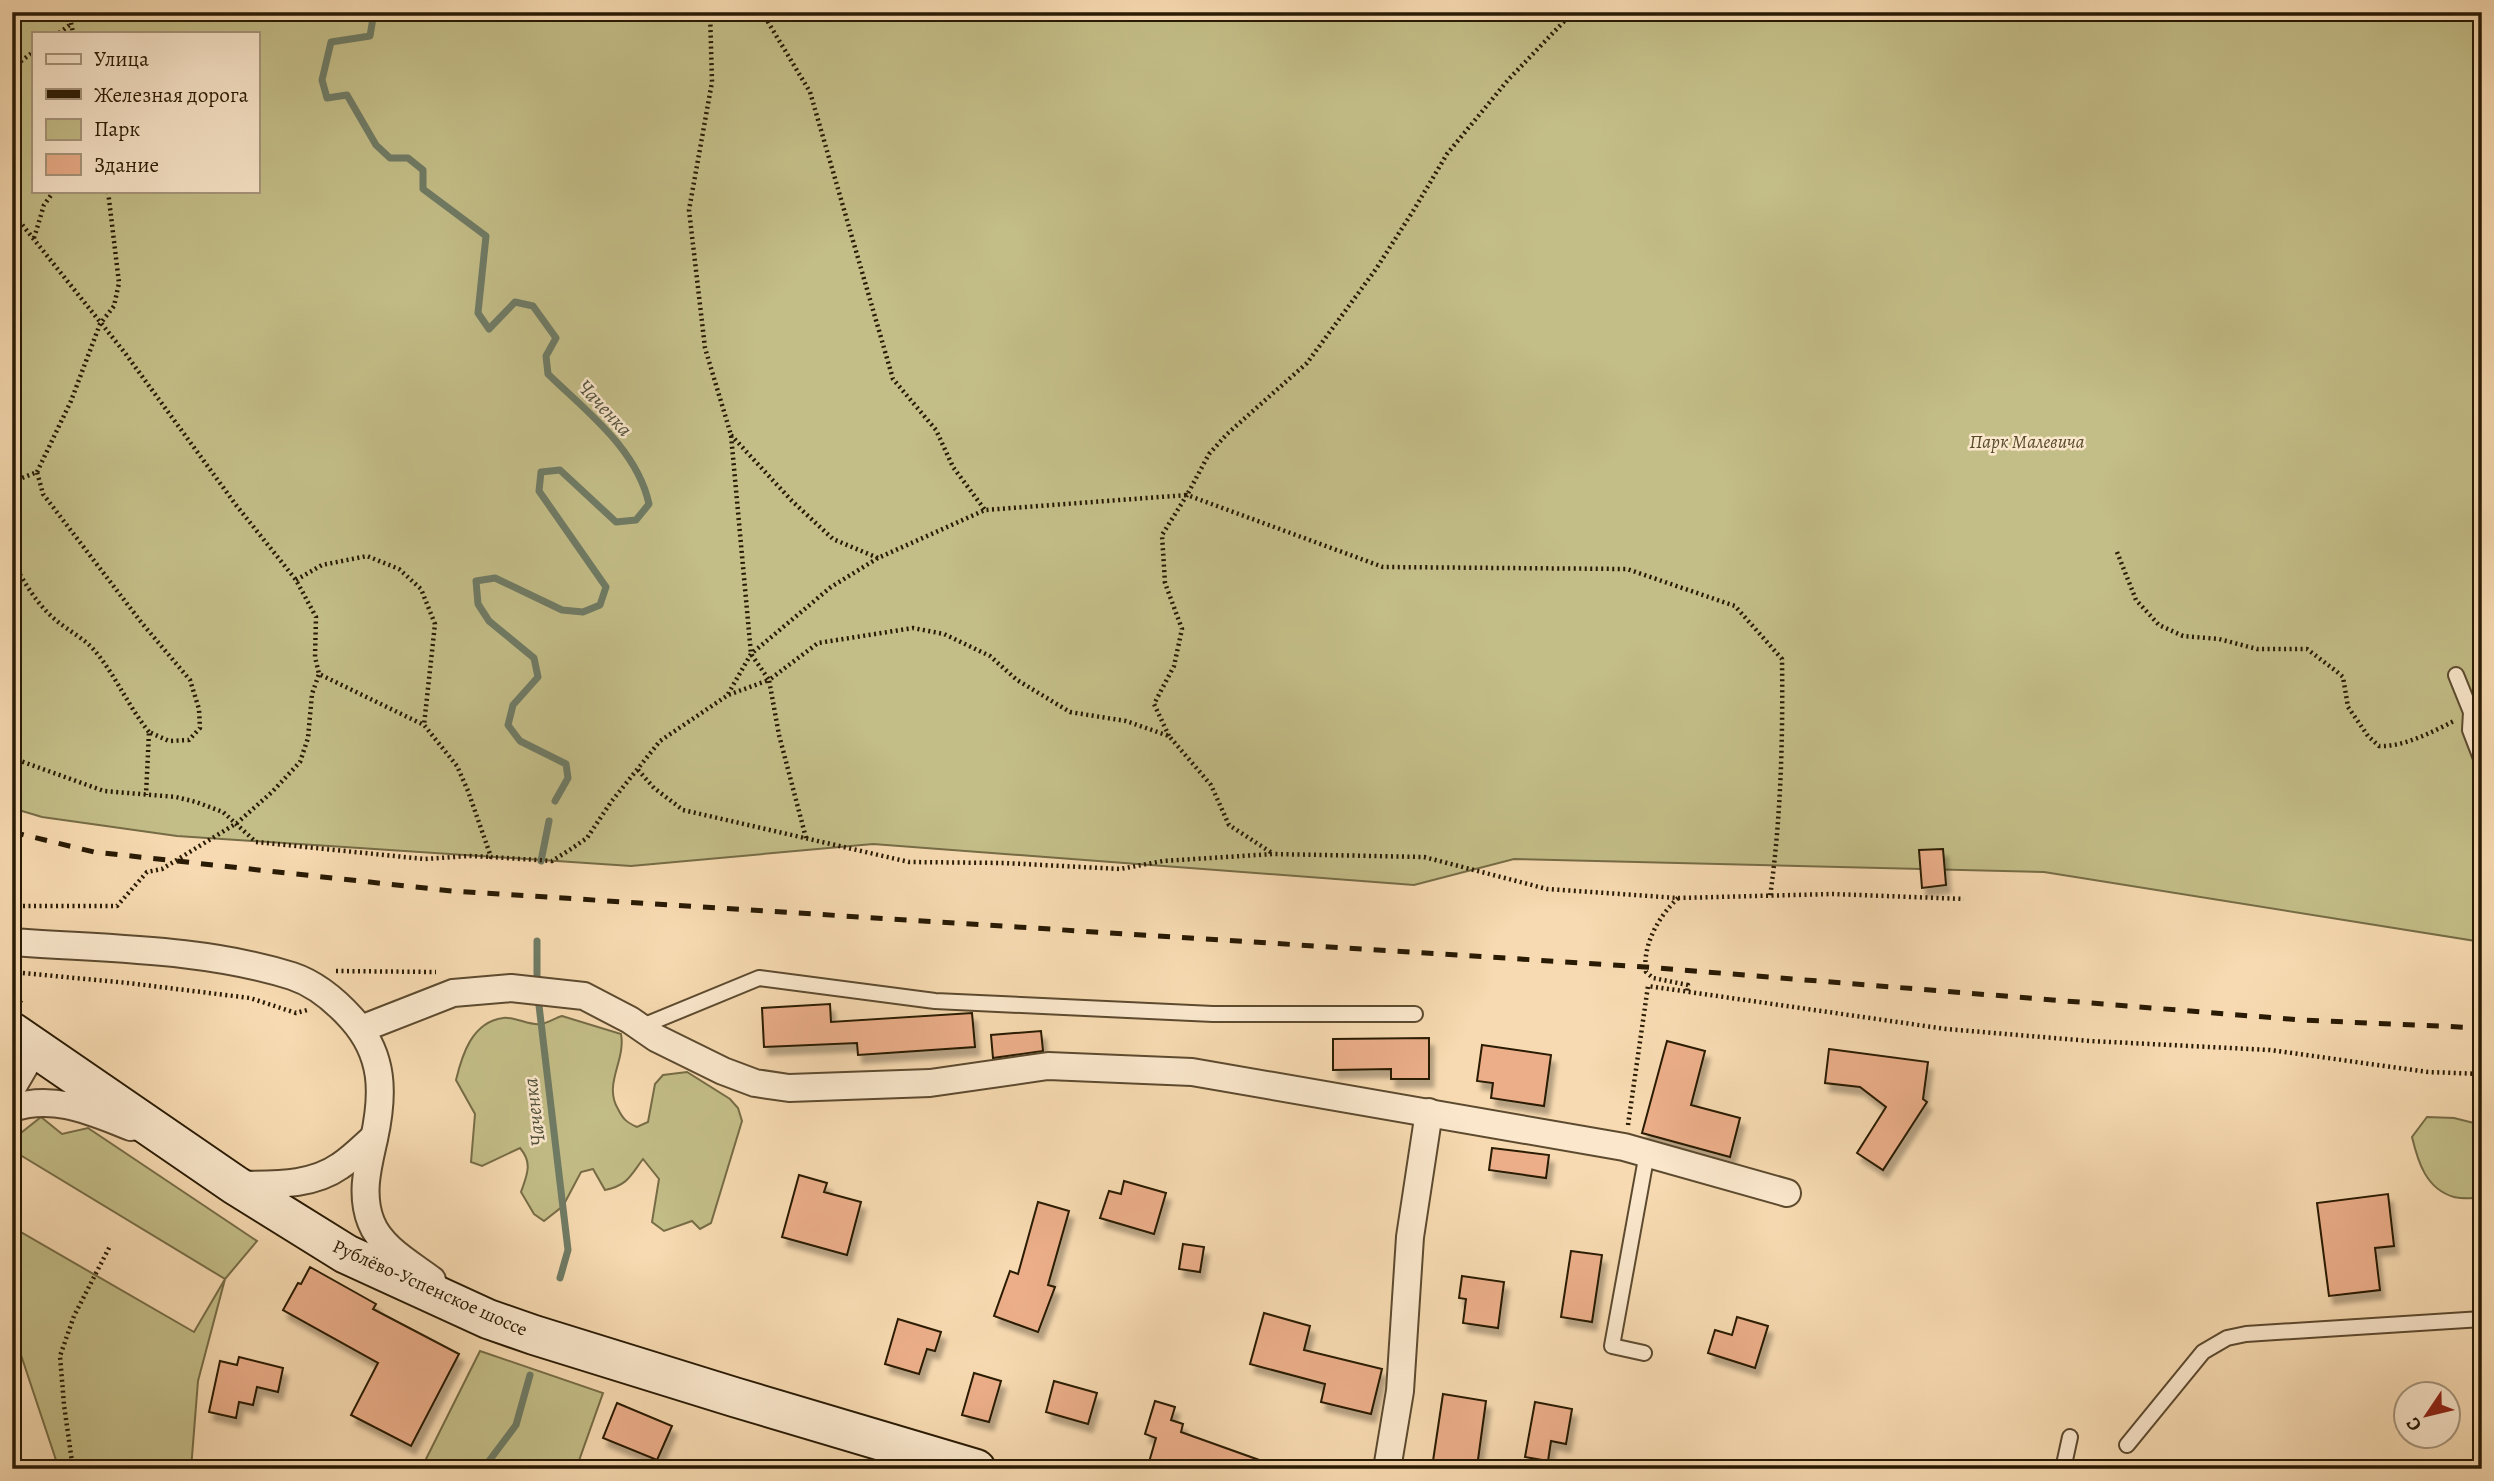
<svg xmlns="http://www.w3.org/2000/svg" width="2494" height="1481" viewBox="0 0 2494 1481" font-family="Alegreya,serif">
<defs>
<filter id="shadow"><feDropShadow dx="4.5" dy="8" stdDeviation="2" flood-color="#0004"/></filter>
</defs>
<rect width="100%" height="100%" fill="#f7dab1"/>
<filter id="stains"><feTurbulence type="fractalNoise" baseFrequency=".00286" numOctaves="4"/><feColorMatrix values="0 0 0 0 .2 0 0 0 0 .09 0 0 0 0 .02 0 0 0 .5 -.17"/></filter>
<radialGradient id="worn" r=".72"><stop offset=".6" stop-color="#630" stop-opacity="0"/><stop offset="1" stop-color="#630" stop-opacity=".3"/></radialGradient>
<g fill="#c3bd87" stroke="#766c46" stroke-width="2" fill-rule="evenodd">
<path d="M12 12H2482V942L2044 872 1514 859 1414 885 873 844 631 866 177 836 42 817 12 808ZM33 33H257V191H33Z"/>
<path d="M562 1016 621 1034C626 1061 603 1084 618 1109 623 1119 626 1122 637 1127L648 1122 655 1084 663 1075 687 1072 730 1099 738 1108 742 1121 711 1223 700 1229 692 1221 664 1231 652 1222 659 1179 643 1159C630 1176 628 1185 605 1190L593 1169 581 1172 563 1206 544 1221 534 1214 521 1192C527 1175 533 1163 520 1148L482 1166 471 1162 475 1114 456 1080C462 1055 472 1022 503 1018 515 1016 529 1026 541 1024 548 1023 555 1018 562 1016Z"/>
<path d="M41 1117 62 1134 88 1128 257 1241 225 1279 198 1381 191 1469H59L12 1328V1227L194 1332 225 1279 12 1150V1140Z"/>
<path d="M2427 1117 2454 1118 2482 1125V1198C2473 1198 2462 1199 2454 1197 2426 1189 2418 1162 2412 1137Z"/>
<path d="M480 1351 603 1393 576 1469H421Z"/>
</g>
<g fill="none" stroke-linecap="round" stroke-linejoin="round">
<g stroke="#6f7b65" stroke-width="7">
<path d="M370 12 373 18 370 36 331 42 322 80 327 98 347 95 376 145 390 158H408L423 170V189L486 236 478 313 489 329 515 302 533 306 556 338 546 356 548 374C586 411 637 449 649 504L636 520 616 522 560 470 541 472 539 491 606 587 600 605 583 612 562 610 495 578 476 581 478 604 489 621 534 658 538 677 513 705 508 725 520 741 566 764 568 778 555 801"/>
<path d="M541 861 549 821"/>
<path d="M537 941V985"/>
<path d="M538 997 568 1250 560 1278"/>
<path d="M483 1469 516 1425 530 1375"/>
</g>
</g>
<g fill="#ebae89" stroke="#291a04" stroke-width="2" filter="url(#shadow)">
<path d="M1943 849 1946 885 1922 888 1919 850Z"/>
<path d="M830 1004 831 1022 972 1013 975 1047 858 1055 857 1043 764 1047 762 1008Z"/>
<path d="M1041 1031 1043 1051 993 1058 991 1035Z"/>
<path d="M1429 1038V1079H1391V1069L1333 1070V1039Z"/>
<path d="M1667 1041 1705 1051 1691 1105 1740 1118 1730 1157 1642 1133Z"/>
<path d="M1482 1045 1551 1055 1544 1106 1491 1098 1493 1083 1477 1081Z"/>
<path d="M1829 1049 1928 1062 1923 1099 1927 1102 1883 1170 1857 1153 1886 1107 1860 1087 1825 1083Z"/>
<path d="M1492 1148 1549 1155 1546 1178 1489 1170Z"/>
<path d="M799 1175 827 1183 824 1192 861 1202 847 1255 782 1237Z"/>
<path d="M1124 1181 1166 1193 1154 1234 1100 1218 1109 1191 1121 1194Z"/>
<path d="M2388 1194 2394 1246 2375 1248 2380 1290 2329 1296 2317 1203Z"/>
<path d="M1038 1202 1069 1211 1048 1285 1055 1287 1038 1332 994 1316 1010 1271 1018 1274Z"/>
<path d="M1183 1244 1204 1247 1200 1272 1179 1269Z"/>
<path d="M1571 1251 1602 1255 1592 1322 1561 1317Z"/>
<path d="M310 1267 376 1304 373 1309 459 1354 411 1446 351 1415 378 1363 283 1310 298 1283 301 1284Z"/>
<path d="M1462 1276 1504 1282 1498 1328 1463 1323 1466 1299 1459 1298Z"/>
<path d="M1264 1313 1310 1326 1304 1350 1382 1369 1371 1414 1321 1402 1325 1384 1250 1364Z"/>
<path d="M1737 1317 1768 1326 1755 1368 1708 1353 1715 1330 1732 1335Z"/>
<path d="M898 1319 941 1332 935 1351 927 1349 919 1374 885 1364Z"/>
<path d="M239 1357 283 1368 278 1392 257 1387 253 1405 239 1402 236 1418 209 1412 220 1361 237 1365Z"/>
<path d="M974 1373 1001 1381 989 1422 962 1415Z"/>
<path d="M1054 1381 1097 1393 1088 1424 1046 1412Z"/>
<path d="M1443 1394 1486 1401 1477 1467 1433 1461Z"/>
<path d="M1155 1401 1175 1407 1171 1420 1183 1424 1181 1432 1276 1466 1275 1469H1147L1156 1438 1145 1434Z"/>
<path d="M1535 1402 1572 1409 1566 1444 1551 1441 1548 1461 1525 1457Z"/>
<path d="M617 1403 672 1426 657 1460 603 1438Z"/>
</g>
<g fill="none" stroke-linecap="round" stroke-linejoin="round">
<g stroke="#5c4a2f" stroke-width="18">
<g id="service">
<path d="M2456 675 2471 712 2470 730 2482 761"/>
<path d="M640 1027 759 978 935 1001 1213 1014H1415"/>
<path d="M1644 1353 1612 1346 1647 1153"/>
<path d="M2127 1445 2203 1352 2227 1338 2246 1334 2482 1319"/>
<path d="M2063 1469 2070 1437"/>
</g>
</g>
<g stroke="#5c4a2f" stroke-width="30">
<g id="minor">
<path d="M12 942C105 949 203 948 292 976 316 984 335 1000 352 1019 384 1055 384 1093 374 1139 368 1166 360 1194 371 1222 381 1248 411 1264 432 1280"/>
<path d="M361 1029 453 993 511 988 584 996 630 1020 656 1038 723 1071 755 1083 789 1088 930 1083 1048 1066 1192 1072 1624 1147 1787 1193"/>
<path d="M12 1088 36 1047"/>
<path d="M12 1108C55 1094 92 1112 131 1127"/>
<path d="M236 1185C271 1184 310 1187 340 1166 352 1158 363 1147 374 1137"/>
<path d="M1387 1469 1400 1391 1410 1237 1429 1112"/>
</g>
</g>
<g stroke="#291a04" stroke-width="42">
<path id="secondary" d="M12 1032 235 1185 346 1254 488 1319 534 1335 734 1397 976 1469"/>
</g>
<g stroke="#291a04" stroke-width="4.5" stroke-dasharray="2 3.5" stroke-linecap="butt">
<path d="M69 12 73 33"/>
<path d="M762 12 810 92 893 379 936 430 953 467 985 510"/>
<path d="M59 33 71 24"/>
<path d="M12 68 33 52"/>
<path d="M12 212 125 353 236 505 296 580 316 617 315 657 319 674 424 725 457 766 468 791 491 857 552 861 571 849 587 838 611 802 660 741 728 695 769 680 751 654 731 435 705 348 689 210 712 82 710 12"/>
<path d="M34 238 44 205 54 191"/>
<path d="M731 435 792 501 833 539 878 558"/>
<path d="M37 472 71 401 100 324 114 306 119 283 108 191"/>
<path d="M12 482 37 472 43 494 141 622 190 680 199 709 200 728 189 740 169 741 149 732 146 795"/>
<path d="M2117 552 2136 600 2159 625 2183 636 2219 639 2257 649H2307L2336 671 2343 677 2348 707 2368 736 2379 746C2404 747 2432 732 2454 721"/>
<path d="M12 560C24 582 37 605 57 621 69 631 85 639 95 651 116 676 128 706 149 732"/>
<path d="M296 580 322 565 367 556 399 569 421 589 435 624 424 725"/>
<path d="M728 694 751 654 831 587 878 558 985 510 1187 495 1209 454 1227 434 1307 363 1376 269 1415 208 1447 154 1508 80 1573 12"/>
<path d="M1169 736 1154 704 1174 666 1182 629 1165 583 1162 535 1187 495 1383 567 1627 569 1735 606 1782 659C1783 739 1781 818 1770 897"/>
<path d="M12 758 104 791 176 797 196 802 223 812 256 842 424 859 469 856 491 857"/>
<path d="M638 770 654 788 683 810 909 862 1004 863 1120 869 1163 861 1273 854 1424 857 1547 889 1678 898 1833 894 1964 899"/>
<path d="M806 838 779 735 769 680 818 643 913 628 944 634 990 656 1017 680 1070 712 1126 721 1169 736 1211 785 1229 825 1272 853"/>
<path d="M1678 898C1659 916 1642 945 1646 972L1653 978 1688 985 1687 992"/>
<path d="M12 906H117L147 872 162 869 237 823 272 792 300 762 308 738 312 694 319 674"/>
<path d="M336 971 436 972"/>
<path d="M12 972 128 983 250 998 296 1013 307 1010"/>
<path d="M12 997 22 1003"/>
<path d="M1628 1125 1648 986 1946 1029 2090 1041 2270 1050 2428 1072 2482 1074"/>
<path d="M73 1469 64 1405 60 1356 74 1316 110 1246"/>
</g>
<use href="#service" stroke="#fae7cc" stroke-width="14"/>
<use href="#minor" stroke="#fae7cc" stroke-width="26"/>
<use href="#secondary" stroke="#fae7cc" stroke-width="38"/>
<path stroke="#291a04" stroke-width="5" stroke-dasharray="12 12" stroke-linecap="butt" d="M12 832 94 852 452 891 1645 967 2301 1020 2482 1028"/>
</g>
<g text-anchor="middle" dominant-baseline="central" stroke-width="5" stroke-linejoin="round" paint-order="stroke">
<g font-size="19" font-style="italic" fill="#574b2b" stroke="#fae7cc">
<text x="2027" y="442">Парк Малевича</text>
</g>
<g font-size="19" fill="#291a04" stroke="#fae7cc">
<text transform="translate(430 1288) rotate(24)">Рублёво-Успенское шоссе</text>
</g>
<g font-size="21" font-style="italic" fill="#52523d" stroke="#fae7cc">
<text transform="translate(605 408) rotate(47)">Чаченка</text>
<text transform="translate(534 1112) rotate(-97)">Чаченка</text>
</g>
</g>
<rect width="2494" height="1481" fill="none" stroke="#f7dab1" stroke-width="42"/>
<rect x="14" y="14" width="2466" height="1453" fill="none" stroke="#291a04" stroke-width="3.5"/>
<rect x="21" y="21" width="2452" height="1439" fill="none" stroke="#291a04" stroke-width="2"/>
<rect x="32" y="32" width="228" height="161" fill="#fae7cc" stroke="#a6957c" stroke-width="2"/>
<rect x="46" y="54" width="35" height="10" fill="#fae7cc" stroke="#a6957c" stroke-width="2"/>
<text x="94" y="66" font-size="21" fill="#291a04">Улица</text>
<rect x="46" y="89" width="35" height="10" fill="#291a04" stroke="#a6957c" stroke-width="2"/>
<text x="94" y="102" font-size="21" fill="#291a04">Железная дорога</text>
<rect x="46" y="119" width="35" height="21" fill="#c3bd87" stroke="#a6957c" stroke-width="2"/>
<text x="94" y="136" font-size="21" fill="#291a04">Парк</text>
<rect x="46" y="154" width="35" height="21" fill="#ebae89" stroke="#a6957c" stroke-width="2"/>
<text x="94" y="172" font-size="21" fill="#291a04">Здание</text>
<g transform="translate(2427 1415) rotate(235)"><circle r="33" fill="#fae7cc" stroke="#a6957c" stroke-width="2"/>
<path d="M0-5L12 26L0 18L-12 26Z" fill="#8f2418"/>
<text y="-10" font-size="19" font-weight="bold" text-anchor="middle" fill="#291a04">С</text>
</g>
<rect width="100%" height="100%" filter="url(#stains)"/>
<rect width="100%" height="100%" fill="url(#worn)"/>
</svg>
